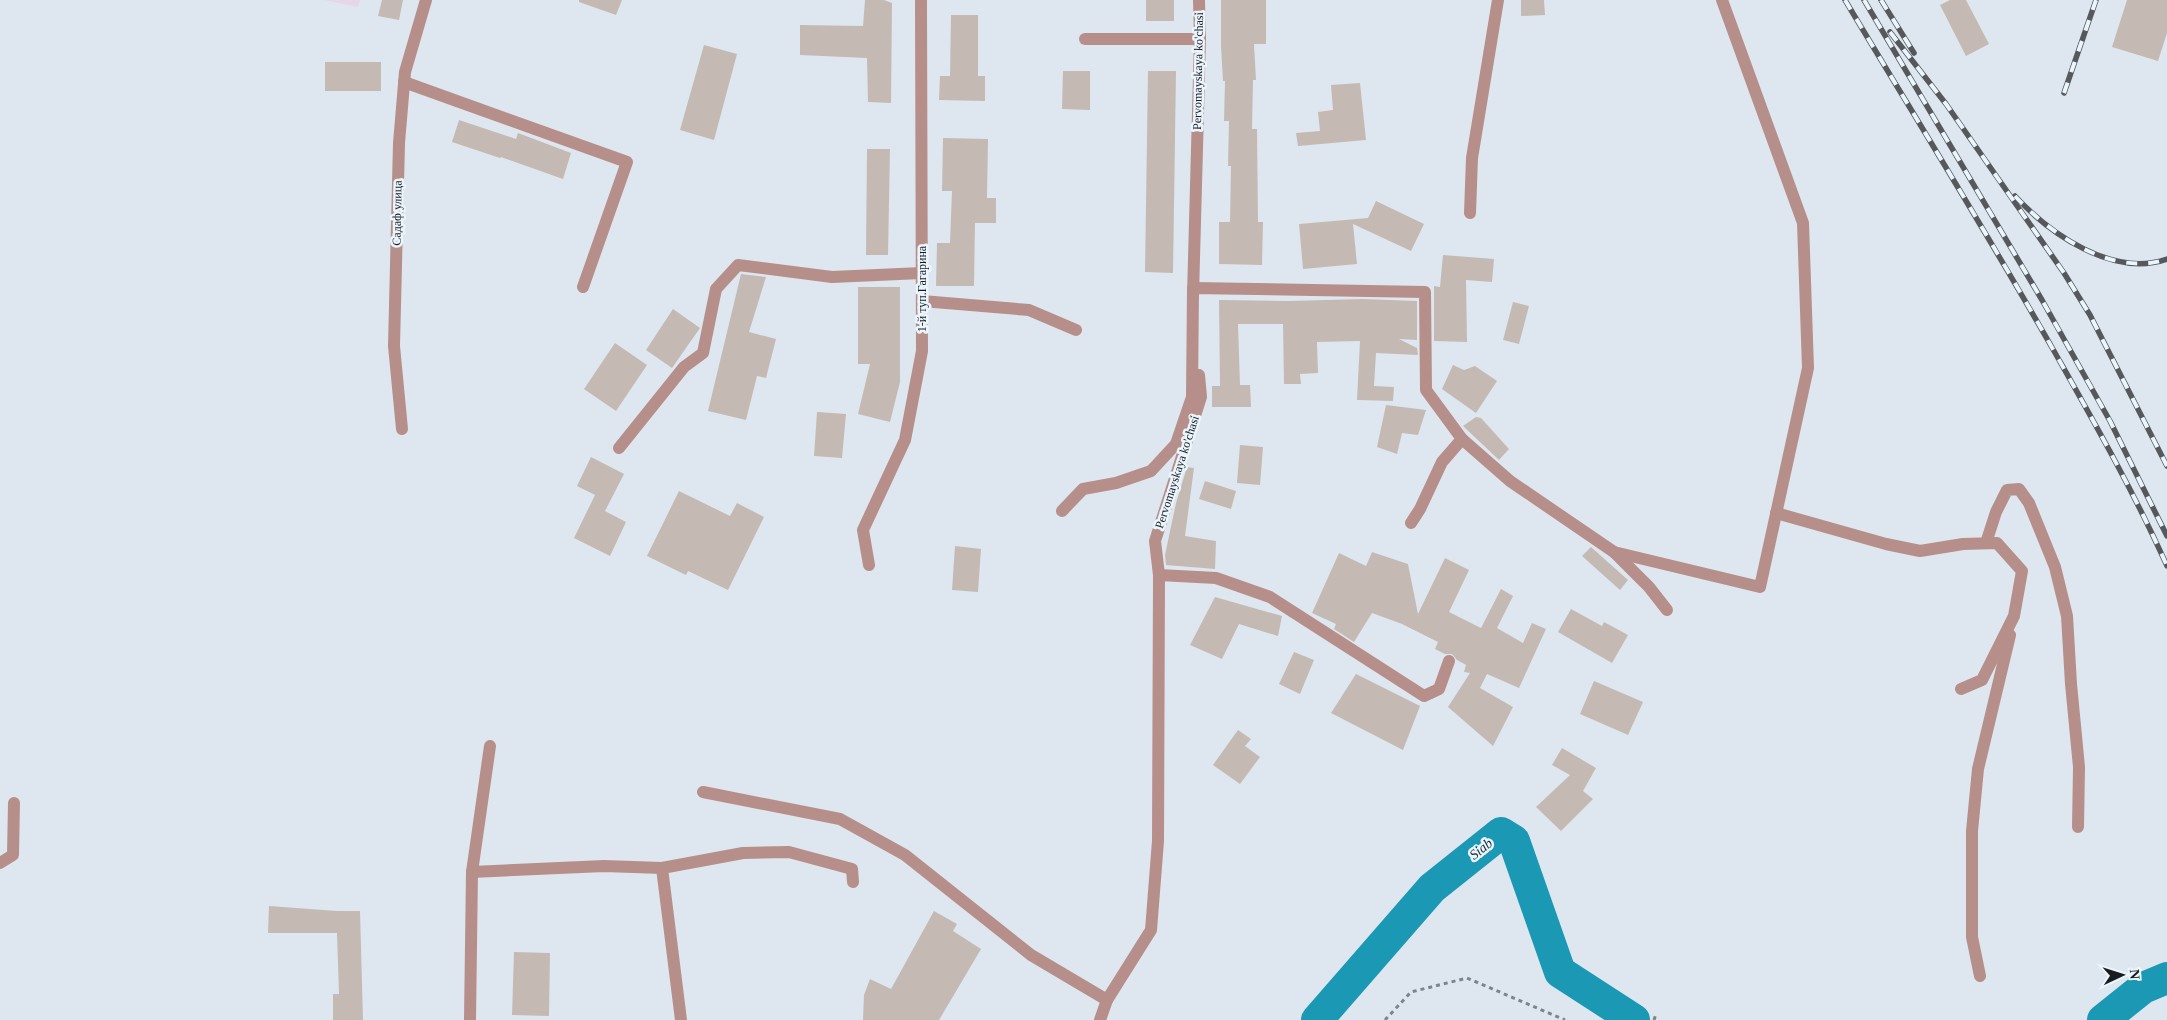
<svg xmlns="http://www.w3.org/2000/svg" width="2167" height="1020" viewBox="0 0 2167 1020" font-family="'Times New Roman',serif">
<rect width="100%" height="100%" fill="#dee7ef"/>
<path fill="#e7d6e7" d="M324 0H360L358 7Z"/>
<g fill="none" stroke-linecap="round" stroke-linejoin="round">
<g stroke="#1b98b4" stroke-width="32">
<path d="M1317 1020 1432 888 1501 833 1514 841 1560 972 1634 1020"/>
<path d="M2103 1020 2143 988 2167 978"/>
</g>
</g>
<g fill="#c4bab3">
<path d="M382 0H403L399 20 378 16Z"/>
<path d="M579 0H622L616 15 579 2Z"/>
<path d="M865 0H884L892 3 891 103 868 102 867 58 800 55V25L863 26Z"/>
<rect x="1146" y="0" width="28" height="21"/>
<path d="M1221 0H1266V44H1254L1256 80H1253L1252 129H1257L1258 222H1263L1262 265 1219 264V222H1230L1231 166H1228L1229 121H1224L1225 81H1223L1221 46Z"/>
<path d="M1521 0H1544L1545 15 1521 16Z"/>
<path d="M1950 0H1966L1989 44 1966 56 1940 5Z"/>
<path d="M2127 0H2167V33L2158 61 2112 47Z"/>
<path d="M951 15H978V76H985V101L939 100 940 76H950Z"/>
<path d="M704 45 737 54 714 140 680 130Z"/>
<rect x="325" y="62" width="56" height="29"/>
<path d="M1063 71H1090V110L1062 109Z"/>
<path d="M1148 71H1176L1173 273 1145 272Z"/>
<path d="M1360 83 1366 140 1298 146 1296 133 1320 131 1318 112 1333 110 1331 85Z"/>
<path d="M459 120 516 139 518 133 571 153 563 179 501 157 500 158 452 142Z"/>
<path d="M943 138 988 139 987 198H996V223H975L974 286H936L937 243H950L952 191H942Z"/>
<path d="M867 149H890L888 255H866Z"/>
<path d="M1376 201 1424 224 1411 251 1353 224 1357 264 1303 269 1299 224 1368 218Z"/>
<path d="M1443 255 1494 259 1492 282 1466 280 1467 342 1434 341V286L1440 287Z"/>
<path d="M741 274 766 277 749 332 776 339 766 378 757 376 746 420 708 411Z"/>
<path d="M858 287H900V382L890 422 858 414 870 364H858Z"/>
<path d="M1362 299 1417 301V340L1399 339 1417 348 1418 355 1376 353 1374 386 1394 387 1393 401 1357 400 1360 341 1317 342 1318 373 1300 374 1301 384H1284L1283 324H1238L1240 385H1250L1251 407H1212V386H1220L1219 300 1289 301Z"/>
<path d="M1513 302 1529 306 1519 344 1503 340Z"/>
<path d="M673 309 700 328 672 368 646 350Z"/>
<path d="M615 343 647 365 616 411 584 389Z"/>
<path d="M1453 365 1464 370 1475 366 1497 381 1476 413 1442 389Z"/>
<path d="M1386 405 1426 410 1418 435 1402 433 1397 454 1377 447Z"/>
<path d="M817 412 846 414 842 458 814 456Z"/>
<path d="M1476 417 1481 418 1509 449 1499 460 1463 426Z"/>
<path d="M1240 445 1263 447 1260 485 1237 483Z"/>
<path d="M591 457 624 474 605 511 626 522 610 556 574 538 595 495 577 486Z"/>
<path d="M1187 467 1194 468 1185 536 1216 541 1215 569 1166 565 1165 555 1176 503Z"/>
<path d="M1205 481 1236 491 1231 509 1199 499Z"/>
<path d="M679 491 730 516 737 503 764 517 728 590 688 571 686 575 647 556Z"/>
<path d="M955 546 981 549 978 592 952 590Z"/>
<path d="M1591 547 1628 580 1620 590 1582 556Z"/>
<path d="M1372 552 1408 564 1418 614 1445 558 1469 570 1449 612 1481 628 1501 589 1513 596 1497 628 1523 643 1532 623 1546 629 1519 688 1487 674 1480 688 1513 707 1493 746 1448 707 1470 673 1464 672 1466 665 1457 660 1452 654H1445L1435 649 1438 642 1402 624 1372 613 1354 642 1334 629 1336 624 1312 613 1339 553 1366 566Z"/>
<path d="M1215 597 1282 616 1278 636 1239 624 1222 659 1190 645Z"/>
<path d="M1571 609 1602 626 1604 622 1628 635 1612 663 1558 632Z"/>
<path d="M1294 652 1314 660 1300 694 1279 684Z"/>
<path d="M1356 674 1420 706 1403 750 1331 713Z"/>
<path d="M1594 681 1643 702 1628 735 1580 714Z"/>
<path d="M1238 730 1251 739 1245 746 1260 757 1240 784 1213 765Z"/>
<path d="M1562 748 1596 768 1583 791 1593 799 1561 831 1536 807 1570 775 1552 765Z"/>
<path d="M269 906 337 911H360L363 1020H333V994H339L337 933H268Z"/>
<path d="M934 911 957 924 953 931 981 949 942 1015 939 1020H863L864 995 870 979 891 989Z"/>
<path d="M514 952 550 953 549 1016 512 1015Z"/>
</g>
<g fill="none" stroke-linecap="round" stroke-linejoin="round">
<g stroke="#7e848a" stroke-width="3" stroke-dasharray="4 4" stroke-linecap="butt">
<path d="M1385 1020 1411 992 1467 978 1565 1020"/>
<path d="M1654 1020 1656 1014"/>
</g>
<g stroke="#b68f8a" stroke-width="12">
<path d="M1085 39H1200"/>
<path d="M404 82 627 162 583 287"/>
<path d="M1470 213 1472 158 1498 0"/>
<path d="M1193 295 1200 39 1199 0"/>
<path d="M922 301 1029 310 1076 330"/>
<path d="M402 429 394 346 399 143 405 72 426 0"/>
<path d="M619 448 684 367 703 353 716 289 738 265 832 277 922 273"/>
<path d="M1062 511 1083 489 1116 483 1151 471 1176 444 1192 397 1193 288 1425 292 1426 390 1462 439 1510 481 1614 552 1760 587 1808 368 1803 223 1722 0"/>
<path d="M1776 513 1886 544 1920 551 1963 544 1997 543 2022 571 2014 616 1982 680 1961 689"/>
<path d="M1411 523 1420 509 1442 462 1462 439"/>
<path d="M1986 543 1996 512 2007 490 2019 489 2029 503 2055 567 2067 616 2071 684 2079 767 2078 827"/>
<path d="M1614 552 1649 587 1667 610"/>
<path d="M869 565 863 530 905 440 922 351 921 0"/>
<path d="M1159 575 1216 578 1270 597 1424 696 1439 689 1449 661"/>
<path d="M703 792 840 819 905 855 1031 955 1107 1000"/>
<path d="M0 863 13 855 14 803"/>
<path d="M472 872 604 866 662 868"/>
<path d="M1980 976 1972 937V831L1978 769 2010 635"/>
<path d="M470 1020 472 872 490 746"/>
<path d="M681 1020 662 868 743 853 789 852 852 869 853 882"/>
<path d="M1100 1020 1107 1000 1151 930 1158 841 1159 575 1155 541 1201 397 1199 375"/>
</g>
<g stroke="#55595e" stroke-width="5.5">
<g id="rail">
<path d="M1845 0C1915 117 1987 233 2054 351 2094 422 2134 492 2167 566"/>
<path d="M1864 0 2042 300 2110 421 2167 536"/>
<path d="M1881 0 1914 53"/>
<path d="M1890 32 1946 104 2064 273 2090 315 2167 466"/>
<path d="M2064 93 2096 0"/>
<path d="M2015 196C2050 234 2113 278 2167 259"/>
</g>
</g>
<use href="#rail" stroke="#ebf5fd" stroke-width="4" stroke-dasharray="11" stroke-linecap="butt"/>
</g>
<g text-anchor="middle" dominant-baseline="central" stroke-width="5" stroke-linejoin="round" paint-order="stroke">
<g font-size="12" fill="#191c1f" stroke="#ebf5fd">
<text transform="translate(1198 71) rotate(-89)">Pervomayskaya ko'chasi</text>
<text transform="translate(397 213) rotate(-89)">Садаф улица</text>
<text transform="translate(922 289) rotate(-90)">1-й туп.Гагарина</text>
<text transform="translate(1177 472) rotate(-72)">Pervomayskaya ko'chasi</text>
</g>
<g font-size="14" font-style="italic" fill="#1b2e34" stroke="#ebf5fd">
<text transform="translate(1481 849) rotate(-38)">Siab</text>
</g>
</g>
<g transform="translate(2122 975) rotate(86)" stroke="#ebf5fd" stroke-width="4" paint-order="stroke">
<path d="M0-4L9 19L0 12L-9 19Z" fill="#191c1f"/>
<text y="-8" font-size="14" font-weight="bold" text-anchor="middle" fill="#191c1f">N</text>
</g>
</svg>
